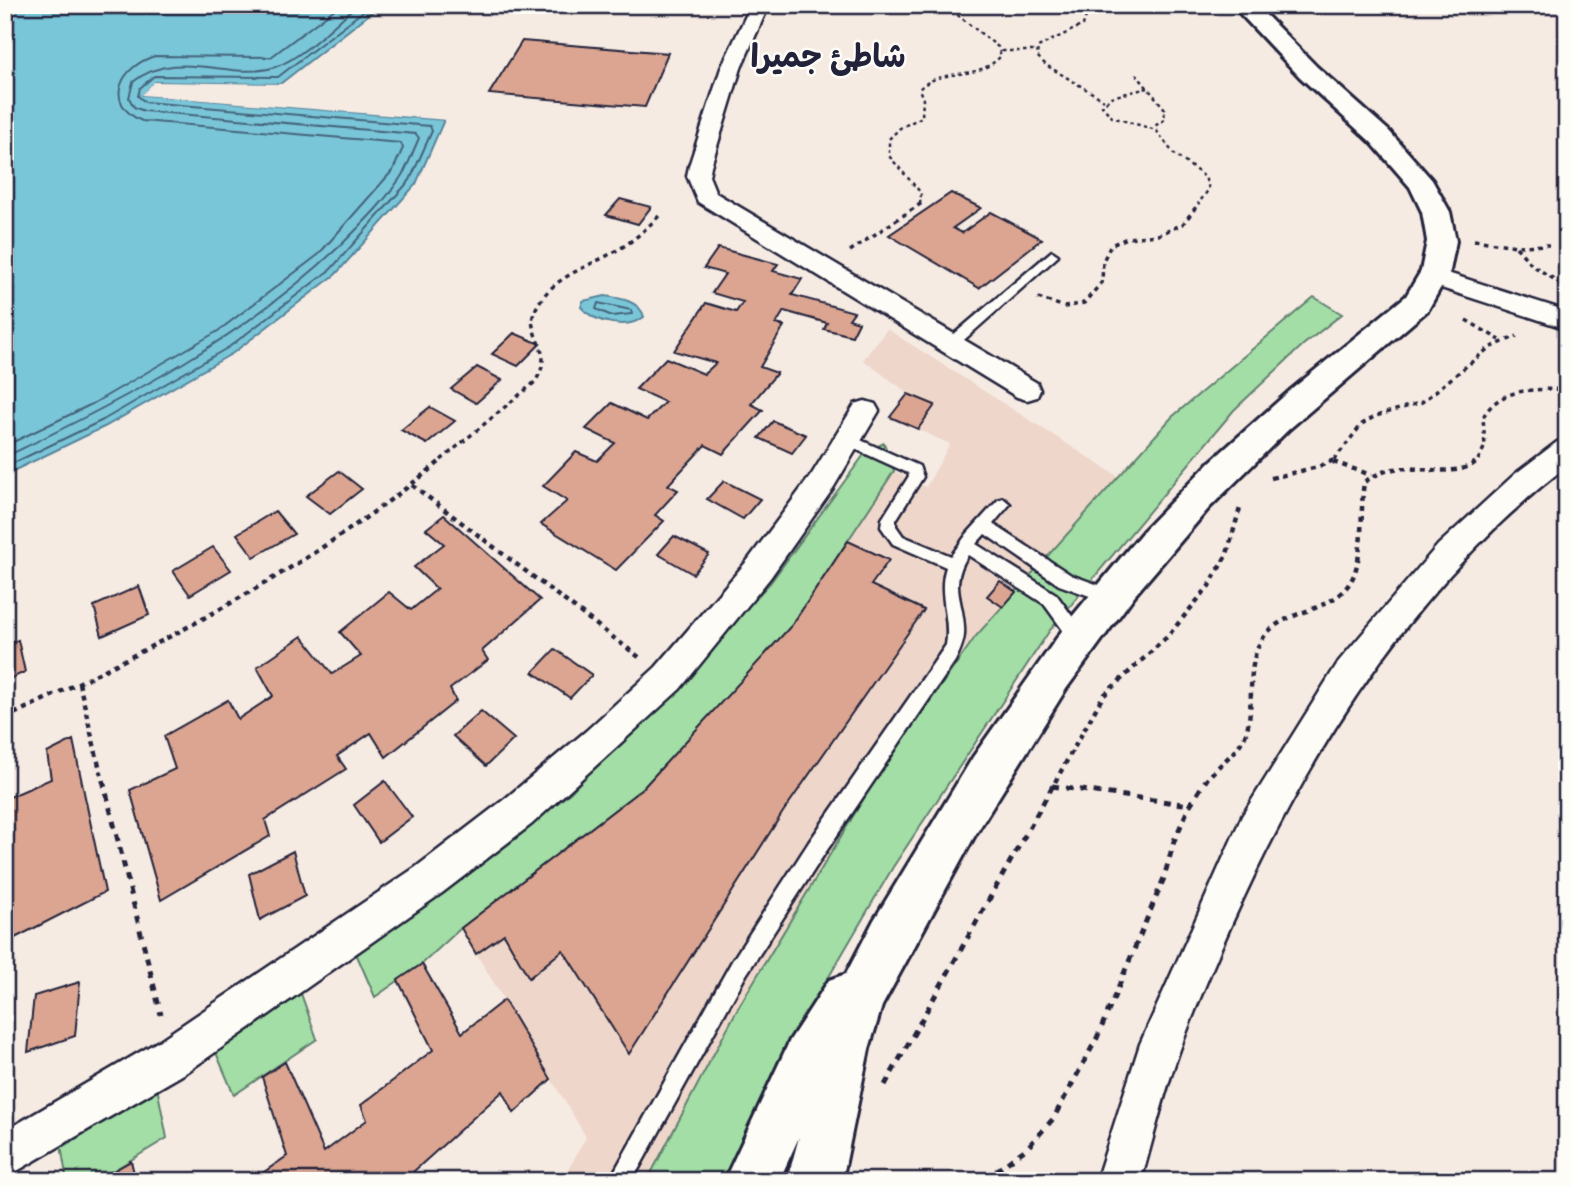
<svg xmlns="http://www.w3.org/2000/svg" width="1572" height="1186" viewBox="0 0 1572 1186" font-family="'Indie Flower','Playpen Sans Arabic',sans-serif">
<rect width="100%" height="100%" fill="#f6ebe3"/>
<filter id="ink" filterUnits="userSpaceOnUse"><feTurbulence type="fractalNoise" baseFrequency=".0143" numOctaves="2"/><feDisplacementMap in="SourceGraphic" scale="14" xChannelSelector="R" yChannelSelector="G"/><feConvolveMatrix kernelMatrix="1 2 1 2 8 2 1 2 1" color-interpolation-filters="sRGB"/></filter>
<g filter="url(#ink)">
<path fill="#eed6ca" d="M887 329 1119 477 976 636 876 778 739 1006 647 1181H562L586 1137 461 928 643 788 792 625 894 471 926 487 950 444 890 417 908 393 863 360Z"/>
<g fill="#a2dea5" stroke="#628070" stroke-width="2">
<path d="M1314 297 1342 314 1303 345 1234 410 1050 630 893 867 792 1040 723 1181H647L739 1006 876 778 976 636 1172 417Z"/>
<path d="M884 443 894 471 792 625 643 788 461 928 422 964 375 997 355 951 464 877 570 793 770 583 866 452Z"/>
<path d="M298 985 317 1039 234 1095 211 1041Z"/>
<path d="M155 1077 167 1138 96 1181H67L60 1140Z"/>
</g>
<g fill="#7ac6d9" stroke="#57849a" stroke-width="2">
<path d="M5 5H381L280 84 155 82 143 95 444 120 416 184 336 274 233 353 106 426 5 475Z"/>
<path d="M605 296C620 298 640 301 644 317 627 330 594 323 581 307L583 301Z"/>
</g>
<path fill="#f6ebe3" d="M154 82 285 84 280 87 156 86 150 92 444 117 447 120 142 95Z"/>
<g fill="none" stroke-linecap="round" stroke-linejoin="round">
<g stroke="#45647a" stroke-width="2">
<path d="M598 303 631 310 632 314 612 316 596 309Z"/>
<path d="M5 446 94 403 218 331 318 255 393 170 403 148 401 143 142 121C102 103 121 66 155 56L271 57 340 5"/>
<path d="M5 457C127 398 247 336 345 241 366 220 389 197 404 172 410 161 414 149 419 138L416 134 144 111 134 107 129 98 133 82C178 46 231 82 275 67 301 59 336 23 357 5"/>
<path d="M5 467 103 420 229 347 331 269 410 180 432 131 430 126 145 102 138 96 140 88 154 76 278 77 371 5"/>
</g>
</g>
<g fill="#dba591" stroke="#22223b" stroke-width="2">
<path d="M522 41 668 53 645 107 489 94Z"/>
<path d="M951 193 981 208 953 228 962 233 991 212 1042 239 979 288 889 235Z"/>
<path d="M620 199 651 207 638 224 606 215Z"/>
<path d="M718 248 778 264 773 271 802 279 792 295 854 312 849 319 859 322 852 336 824 329 827 323 784 311 776 324 784 326 760 367 777 373 751 404 763 410 723 454 705 445 668 485 678 490 655 515 664 521 616 570 541 524 567 501 543 486 576 452 597 461 615 443 586 429 612 403 647 420 665 402 636 389 666 358 704 374 716 363 674 351 706 303 736 312 743 302 712 293 725 274 704 268Z"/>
<path d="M514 333 540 344 518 366 492 354Z"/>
<path d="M477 367 502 380 476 403 451 389Z"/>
<path d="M908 394 935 405 918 429 890 417Z"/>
<path d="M430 407 455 421 427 444 401 430Z"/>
<path d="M773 421 806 435 792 453 759 438Z"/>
<path d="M339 471 362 489 330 514 306 496Z"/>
<path d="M724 481 760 499 743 519 707 499Z"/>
<path d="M275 511 294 534 254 557 237 534Z"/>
<path d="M444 515 540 600 482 651 488 660 450 689 456 701 386 757 371 733 337 756 346 769 265 820 270 836 161 900 130 790 175 769 164 736 228 700 238 719 273 696 257 667 302 636 332 674 361 656 340 632 389 592 411 610 437 589 414 567 444 544 426 529Z"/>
<path d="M674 536 709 554 693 574 658 554Z"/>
<path d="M848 541 889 560 871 585 924 610 783 812 629 1054 563 950 529 978 504 934 476 954 461 928 643 788 792 625Z"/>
<path d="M213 547 231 570 190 595 173 571Z"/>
<path d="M1000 581 1016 592 1003 607 987 596Z"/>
<path d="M139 586 149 615 102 636 94 606Z"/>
<path d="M18 640 25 672 5 681V646Z"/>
<path d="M555 649 592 675 570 698 533 672Z"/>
<path d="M481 711 514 739 486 766 453 736Z"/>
<path d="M73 740 105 892 5 943V845L8 844 5 799 51 779 47 753Z"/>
<path d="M385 781 412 817 379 842 354 805Z"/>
<path d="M293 851 305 896 260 920 249 874Z"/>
<path d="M422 964 462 1033 504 1000 551 1079 514 1113 503 1091 403 1181H251L287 1156 262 1077 285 1062 324 1152 367 1120 361 1105 433 1050 398 980Z"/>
<path d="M80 982 75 1036 28 1052 34 996Z"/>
<path d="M131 1161 136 1181H99V1179Z"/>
</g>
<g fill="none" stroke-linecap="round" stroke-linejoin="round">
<g stroke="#22223b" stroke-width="5">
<g id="lane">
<path d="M1052 251 1058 255 1056 258 956 347H946V341Z"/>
<path d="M847 434 919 466 923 477 896 520V526L903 536 951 556 967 534 998 500 1003 498 1010 504 993 524 1071 575 1118 592 1120 597 1118 602 1112 604 1059 585 985 534 976 544 1056 594 1085 634 1087 639 1085 644 1079 646 1073 644 1044 604 968 555C947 588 966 603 964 635 963 645 959 653 955 661L823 856 746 975 632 1181H609L732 961 809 842 946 645C951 618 937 594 946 567L893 544 881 527 882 519 909 476 908 473 842 443 840 439 842 435Z"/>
</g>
</g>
<g stroke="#22223b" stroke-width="5">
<g id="street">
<path d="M751 5H769L741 68 711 166 709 176 716 193 1037 383 1040 390 1037 397 1027 400 1017 397 698 202 687 176 689 166 721 68Z"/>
<path d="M1435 269 1567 311V329L1426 283 1423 277 1426 271Z"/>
<path d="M865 401 875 404 879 411 832 490 770 578 680 689 532 824 442 893 187 1072 5 1178V1131L157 1042 416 867 506 798 586 731 656 667 748 560 812 474 855 404Z"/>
<path d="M1567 439V466C1380 610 1265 827 1182 1044 1165 1088 1154 1136 1141 1181H1096L1140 1044 1242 816 1339 661 1438 545 1515 474 1557 442Z"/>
</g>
</g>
<g stroke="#22223b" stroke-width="6">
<path id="secondary" d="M1232 5H1256L1317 67 1389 131 1432 180 1450 212 1456 241 1450 271 1428 310 1288 430 1209 508 1134 596 1066 689 974 837 882 1006 869 1049 842 1181H787L799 1137 779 1181H724L790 1040 829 980 846 974 874 920 973 757 1071 618 1144 530 1210 462 1292 389 1406 296 1421 271 1427 241 1422 212 1410 187 1371 142 1300 77Z"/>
</g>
<g stroke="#22223b" stroke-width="2.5" stroke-dasharray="3.5 3.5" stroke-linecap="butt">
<path d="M1077 5 1086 16 1083 25 1038 47 1037 56 1046 65 1104 100"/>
<path d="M1002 51H1036"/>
<path d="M1136 74 1165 109 1164 120 1153 127"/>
<path d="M1148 88 1111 97 1102 106 1112 117 1156 130 1174 154 1205 177 1209 189 1198 204"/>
<path d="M920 204 921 193 889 156V139L900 128 922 117 923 99 919 89C943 66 975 83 1001 56L998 47 945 5"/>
</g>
<g stroke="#22223b" stroke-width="3.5" stroke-dasharray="4.5 4.5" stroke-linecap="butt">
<path d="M1474 240 1516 246 1549 245"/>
<path d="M1516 247 1532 265 1566 287"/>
<path d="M850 251 922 203"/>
<path d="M1038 298 1065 307 1084 303 1102 282 1103 261 1111 245 1127 238 1158 235 1183 224 1199 203"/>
<path d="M1466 320 1500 340"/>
<path d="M441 460 535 382C553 353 535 348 532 320 543 276 591 268 624 246 638 237 650 225 662 213"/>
<path d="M1334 460 1362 424 1376 416 1422 402 1489 348 1517 336"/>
<path d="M1478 460 1485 446 1483 417C1501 386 1535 390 1567 389"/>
</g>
<g stroke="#22223b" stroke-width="4.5" stroke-dasharray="5 5" stroke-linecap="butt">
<path d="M1333 462 1371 475"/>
<path d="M1271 478 1318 467 1336 459"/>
<path d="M412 485 639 657"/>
<path d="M79 683 103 782"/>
<path d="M5 718C161 645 310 568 443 459"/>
<path d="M1055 782 1103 696 1167 637 1209 586 1227 554 1240 508"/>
<path d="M1205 782C1216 766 1240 751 1246 733 1255 704 1246 669 1260 643 1279 606 1334 617 1353 577 1364 552 1360 509 1364 482 1374 476 1382 471 1394 469 1419 465 1460 480 1479 459"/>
</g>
<g stroke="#22223b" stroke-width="5" stroke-dasharray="7 7" stroke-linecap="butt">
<path d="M103 780 161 1015"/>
<path d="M1052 786 1190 805"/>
<path d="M885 1085 1056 780"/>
<path d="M996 1171 1027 1148 1053 1119 1097 1038 1164 878 1174 841 1190 805 1206 780"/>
</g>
<use href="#lane" fill="#fdfcf7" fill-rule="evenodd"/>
<use href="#street" fill="#fdfcf7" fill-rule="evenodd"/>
<use href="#secondary" fill="#fdfcf7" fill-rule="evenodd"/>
</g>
</g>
<g text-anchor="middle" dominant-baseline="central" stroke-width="5" stroke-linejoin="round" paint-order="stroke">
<g font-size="32" font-weight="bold" fill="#22223b" stroke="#fdfcf7">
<text x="828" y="59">شاطئ جميرا</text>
</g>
</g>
<rect width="1572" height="1186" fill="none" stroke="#fdfcf7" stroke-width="28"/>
<rect x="14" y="14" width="1544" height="1158" fill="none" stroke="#22223b" stroke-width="2.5" filter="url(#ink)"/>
</svg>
